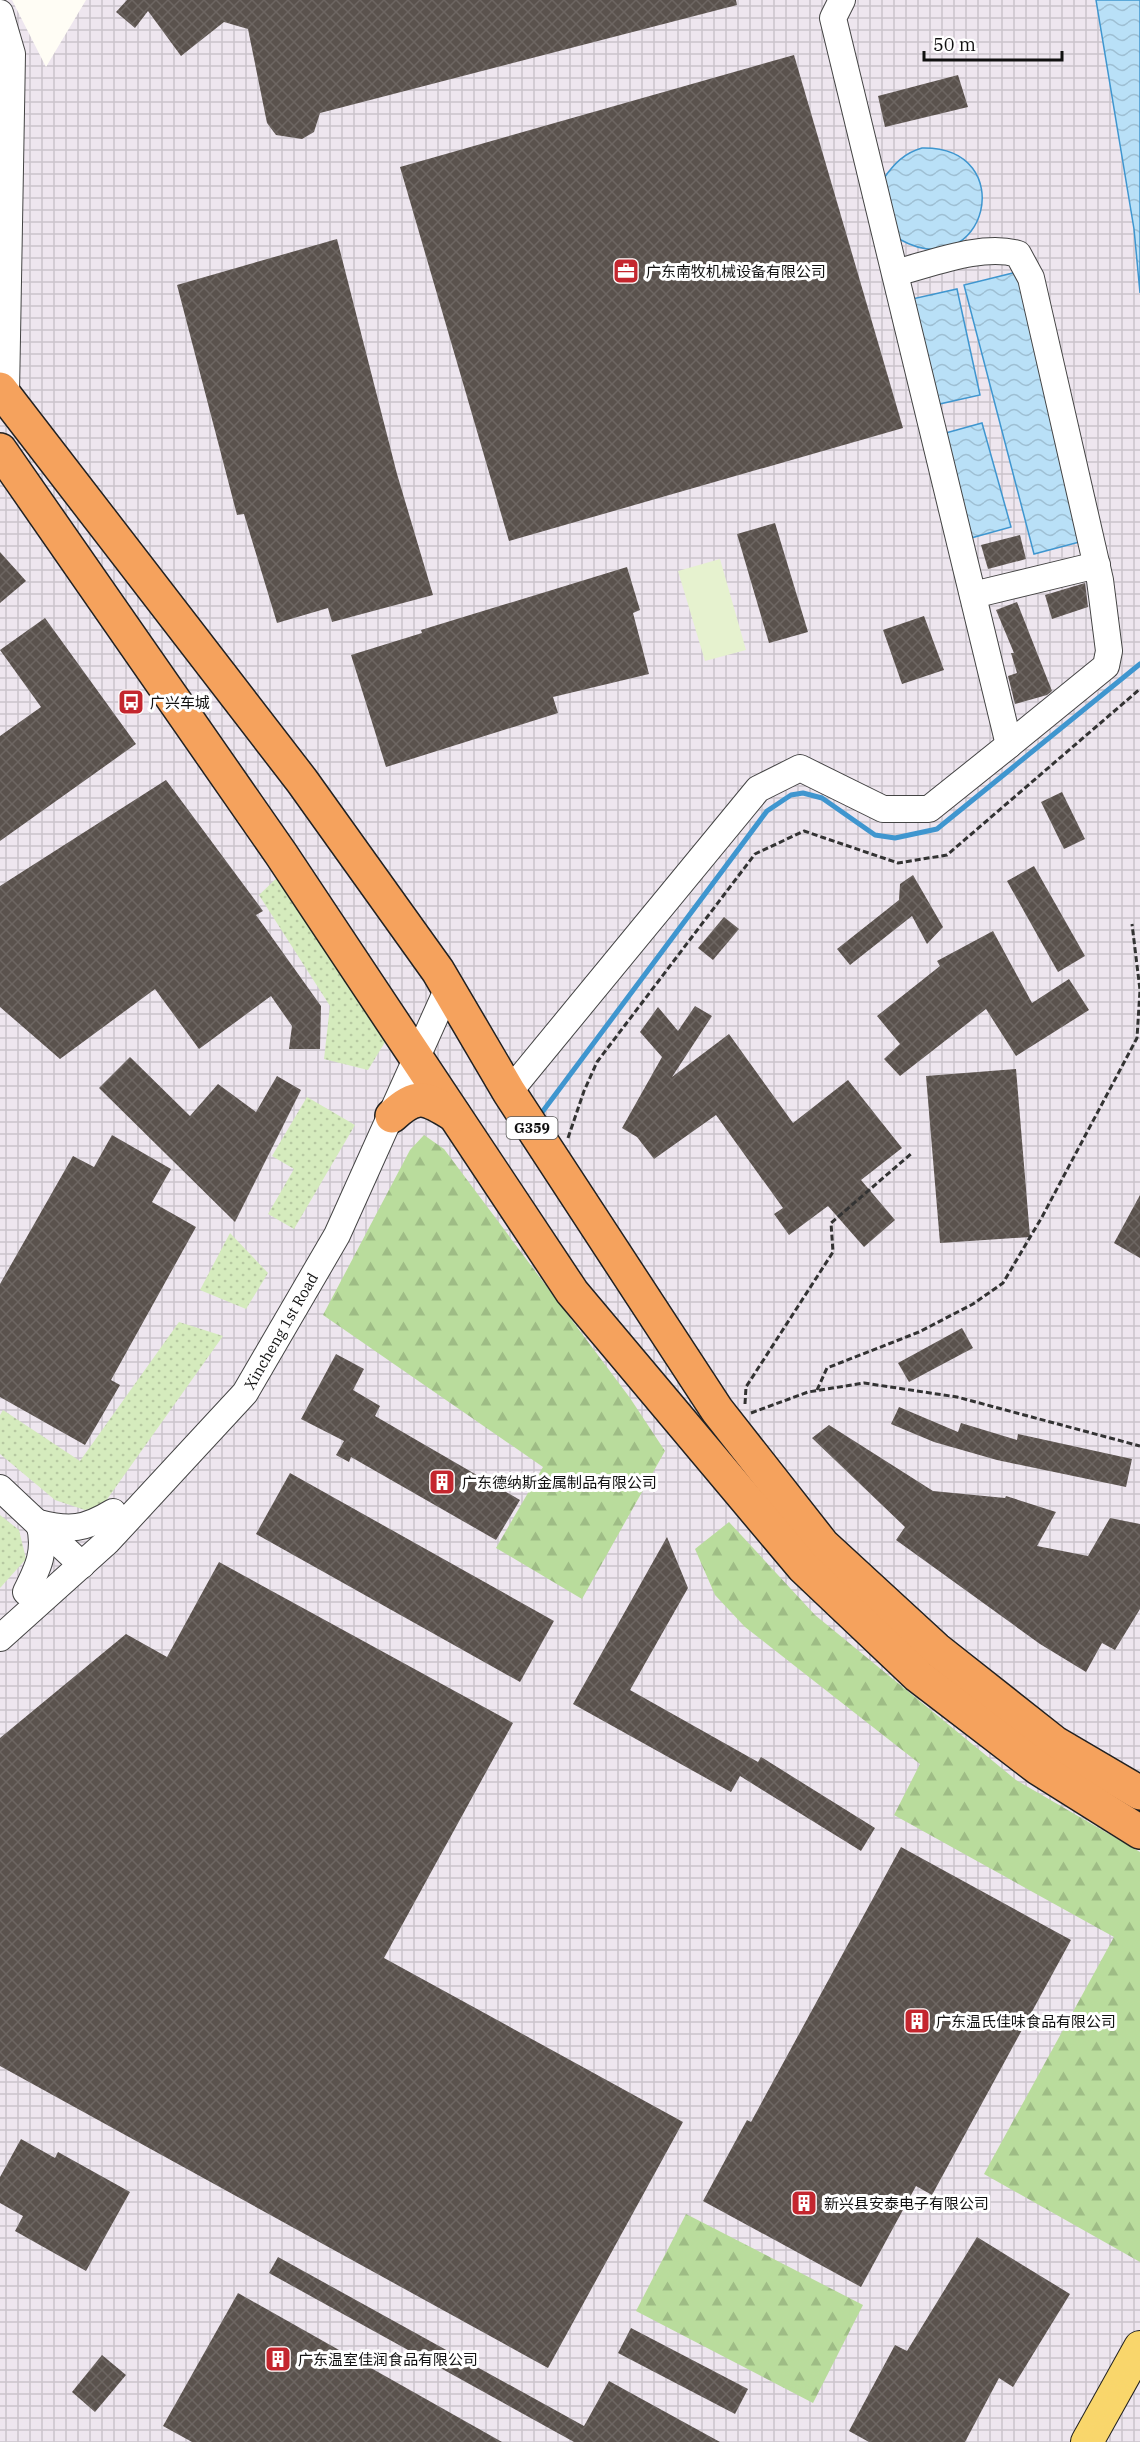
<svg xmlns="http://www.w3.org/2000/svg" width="1140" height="2442" viewBox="0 0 1140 2442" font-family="'IBM Plex Serif','Noto Sans SC',serif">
<defs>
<pattern id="industrial-grid" width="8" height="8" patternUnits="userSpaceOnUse" patternTransform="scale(1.5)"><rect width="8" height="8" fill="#eee6ef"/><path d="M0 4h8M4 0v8" fill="none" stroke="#cbc4cc"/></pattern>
<pattern id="grass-dots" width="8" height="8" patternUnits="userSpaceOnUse" patternTransform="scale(1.5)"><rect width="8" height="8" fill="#d5ebbd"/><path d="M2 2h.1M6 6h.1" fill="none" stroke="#b6c8a1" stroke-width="1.8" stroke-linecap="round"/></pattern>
<pattern id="forest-firs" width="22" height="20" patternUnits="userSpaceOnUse" patternTransform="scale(1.5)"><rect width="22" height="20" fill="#b9dc9c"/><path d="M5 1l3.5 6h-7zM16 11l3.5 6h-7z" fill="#9ebc85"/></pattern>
<pattern id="water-waves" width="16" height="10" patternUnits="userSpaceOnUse" patternTransform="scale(1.5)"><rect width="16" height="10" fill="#b9e0f7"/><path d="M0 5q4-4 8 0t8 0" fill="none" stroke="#9ebfd3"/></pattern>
<pattern id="building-cross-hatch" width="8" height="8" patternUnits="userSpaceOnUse" patternTransform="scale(1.5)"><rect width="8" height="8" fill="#5a524d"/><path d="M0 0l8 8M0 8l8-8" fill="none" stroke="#6d6662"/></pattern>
</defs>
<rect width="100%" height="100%" fill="#fffdf5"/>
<path fill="url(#industrial-grid)" d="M0 0H12L46 67 86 0H1096L1134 229 1140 293V2442H0Z"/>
<g fill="url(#grass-dots)">
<path d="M284 871 390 1034 368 1070 324 1059 330 1006 259 895Z"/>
<path d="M307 1097 355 1125 294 1229 268 1214 294 1169 272 1156Z"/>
<path d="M230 1233 268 1273 246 1309 200 1290Z"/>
<path d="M179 1322 223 1336 103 1505 85 1510 55 1500 0 1454V1415L3 1410 80 1461Z"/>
<path d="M0 1515 19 1530 26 1559 0 1588Z"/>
</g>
<g fill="url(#forest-firs)">
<path d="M424 1135 444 1149 630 1398 665 1451 582 1599 496 1548 543 1467 323 1315 410 1150Z"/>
<path d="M729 1522 815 1615 1016 1780 1140 1852V2262L984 2174 1114 1937 894 1815 920 1764 745 1627 715 1595 695 1549Z"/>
<path d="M686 2214 863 2305 813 2403 636 2311Z"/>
</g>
<path fill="#e6f2cf" d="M720 559 746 650 705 661 678 571Z"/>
<g fill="url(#water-waves)" stroke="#3f96cf" stroke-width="1.5">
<path d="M1096 0H1140V293L1134 229Z"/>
<path d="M922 148C1021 146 987 288 899 239L884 178C894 164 904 153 922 148Z"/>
<path d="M1017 272 1087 540 1034 554 964 285Z"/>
<path d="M957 289 980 395 935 405 912 299Z"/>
<path d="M982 423 1011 527 971 538 942 434Z"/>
</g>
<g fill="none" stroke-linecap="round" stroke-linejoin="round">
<path stroke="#3f96cf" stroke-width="5" d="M540 1115 767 811 791 795 803 793 822 798 875 835 895 838 937 829 1140 664"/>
</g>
<g fill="url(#building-cross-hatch)">
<path d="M127 0H736L737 5 320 113 314 132 302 139 276 135 267 123 248 29 224 22 181 56 148 11 135 28 116 12Z"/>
<path d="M794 55 903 428 509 541 400 167Z"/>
<path d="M958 75 968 107 885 127 878 96Z"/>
<path d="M337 239 397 474 433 595 332 622 328 608 277 623 244 514 237 515 177 285Z"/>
<path d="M775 523 808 632 769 643 737 534Z"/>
<path d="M1020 535 1026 559 988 569 981 545Z"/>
<path d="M0 552 26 581 0 603Z"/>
<path d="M627 567 640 610 633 613 649 674 553 697 558 713 386 767 351 655 422 633 421 630Z"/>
<path d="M1085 583 1088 607 1052 619 1045 595Z"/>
<path d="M1017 602 1052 691 1047 695 1015 704 1008 676 1017 673 1011 653H1014L996 610Z"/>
<path d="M924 616 944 670 902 684 883 630Z"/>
<path d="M45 618 136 744 0 841V736L41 707 0 650Z"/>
<path d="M166 780 263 911 256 915 321 1006 320 1049H289L292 1026 271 996 199 1049 155 989 60 1059 0 1007V886Z"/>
<path d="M1062 792 1085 839 1064 849 1041 802Z"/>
<path d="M1034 866 1085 956 1058 972 1007 881Z"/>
<path d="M913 875 943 927 927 944 912 916 850 965 837 949 899 900 900 884Z"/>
<path d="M724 917 739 929 713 960 698 948Z"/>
<path d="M993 931 1032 1003 1069 979 1089 1010 1016 1056 986 1009 900 1076 884 1059 900 1044 877 1016 940 966 937 961Z"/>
<path d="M695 1006 712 1016 672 1077 729 1034 793 1123 848 1080 902 1148 861 1180 895 1220 864 1247 828 1206 789 1235 774 1214 783 1208 716 1115 654 1159 637 1137 622 1128 662 1057 640 1032 658 1007 678 1031Z"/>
<path d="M130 1057 190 1116 218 1084 256 1112 277 1076 301 1090 235 1222 99 1088Z"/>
<path d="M1016 1069 1030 1237 940 1243 926 1076Z"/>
<path d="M112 1135 171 1169 152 1202 196 1227 111 1380 120 1385 85 1445 0 1397V1284L73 1156 94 1167Z"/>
<path d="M1140 1195V1258L1114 1243Z"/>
<path d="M962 1328 973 1348 909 1382 898 1363Z"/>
<path d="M336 1354 364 1369 353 1390 380 1406 375 1416 520 1500 496 1540 351 1457 349 1462 336 1455 344 1441 301 1419Z"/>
<path d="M899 1407 958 1432 961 1423 1017 1440 1018 1434 1132 1459 1126 1487 997 1460 934 1442 891 1424Z"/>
<path d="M829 1425 933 1491 1005 1498 1006 1496 1056 1512 1037 1546 1088 1556 1110 1518 1140 1524V1609L1115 1650 1102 1643 1086 1672 1040 1644 896 1540 905 1527 812 1438Z"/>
<path d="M290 1473 554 1621 520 1682 256 1534Z"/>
<path d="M667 1537 688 1588 630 1690 758 1762 761 1757 875 1828 861 1851 740 1776 731 1792 573 1704Z"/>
<path d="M219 1562 513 1723 384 1958 683 2122 548 2368 0 2066V1738L126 1634 167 1657Z"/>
<path d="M901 1847 1071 1940 932 2195 916 2186 861 2287 703 2201 747 2120 751 2122Z"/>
<path d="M21 2139 55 2158 58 2152 130 2192 86 2271 15 2231 23 2216 0 2203V2177Z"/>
<path d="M977 2237 1070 2294 1013 2387 999 2378 965 2442H869L849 2431 895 2345 907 2351Z"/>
<path d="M278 2257 584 2426 609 2381 720 2442H574L269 2273Z"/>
<path d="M238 2293 502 2442H192L163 2426Z"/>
<path d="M631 2328 748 2389 735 2414 618 2353Z"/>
<path d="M102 2355 126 2375 95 2412 72 2392Z"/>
</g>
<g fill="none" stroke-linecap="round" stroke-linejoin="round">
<g stroke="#444" stroke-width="28">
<g id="minor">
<path d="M842 0 833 18 1009 745 1106 666 1109 651 1100 580 1031 278 1018 254C983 243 931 264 895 273"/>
<path d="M0 13 12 54 6 394"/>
<path d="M973 595 1097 565"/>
<path d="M509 1092 758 789 800 768 883 809H929L1009 745"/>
<path d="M0 1488 82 1565"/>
<path d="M39 1523C70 1531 85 1529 113 1512"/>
<path d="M26 1592C38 1568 47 1550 39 1523"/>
<path d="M0 1638 108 1541 245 1393 337 1235 448 988"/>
</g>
</g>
<g stroke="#222" stroke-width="34">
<path id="major" d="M1087 2442 1140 2347"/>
</g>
<g stroke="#222" stroke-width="36">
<g id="highway">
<path d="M0 389 302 781 438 971 509 1092 717 1410 823 1545 936 1649 1055 1743 1140 1793"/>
<path d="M0 450 281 854 572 1292 803 1567 918 1676 1038 1768 1140 1832"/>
<path d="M392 1116C418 1092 426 1098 454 1115"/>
</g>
</g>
<g stroke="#333" stroke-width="3" stroke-dasharray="6 3" stroke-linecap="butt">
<path d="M568 1138 584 1091 597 1062 755 854 804 831 898 863 947 855 1140 689"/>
<path d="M817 1390 827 1368 919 1332 973 1304 1003 1283 1042 1217 1137 1038 1140 990 1132 924"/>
<path d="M745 1404 746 1387 833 1252 831 1223 912 1153"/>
<path d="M751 1413 808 1392 864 1383 957 1397 1140 1446"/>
</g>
<use href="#minor" stroke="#fff" stroke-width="26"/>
<use href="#major" stroke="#f9d66b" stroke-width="32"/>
<use href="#highway" stroke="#f5a25d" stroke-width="33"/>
</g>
<defs>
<g id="office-square" transform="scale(1.35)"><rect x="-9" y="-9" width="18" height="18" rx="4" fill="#c4262e" stroke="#fff"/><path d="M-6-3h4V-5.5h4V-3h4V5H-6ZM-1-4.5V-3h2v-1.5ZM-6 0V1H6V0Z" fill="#fff"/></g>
<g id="bus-square" transform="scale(1.35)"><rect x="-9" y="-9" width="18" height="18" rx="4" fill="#c4262e" stroke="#fff"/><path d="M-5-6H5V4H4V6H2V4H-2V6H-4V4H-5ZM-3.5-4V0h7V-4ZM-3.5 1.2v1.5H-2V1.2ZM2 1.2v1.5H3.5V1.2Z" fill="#fff"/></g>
<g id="building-square" transform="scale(1.35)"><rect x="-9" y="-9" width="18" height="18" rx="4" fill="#c4262e" stroke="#fff"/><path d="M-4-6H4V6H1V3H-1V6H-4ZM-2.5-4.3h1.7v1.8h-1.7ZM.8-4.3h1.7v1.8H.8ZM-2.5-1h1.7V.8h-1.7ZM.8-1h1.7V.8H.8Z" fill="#fff"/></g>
</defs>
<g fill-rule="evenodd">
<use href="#office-square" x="626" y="271"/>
<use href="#bus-square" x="131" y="702"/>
<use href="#building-square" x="442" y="1482"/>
<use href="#building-square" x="917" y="2021"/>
<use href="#building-square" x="804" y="2203"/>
<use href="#building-square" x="278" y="2359"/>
</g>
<g text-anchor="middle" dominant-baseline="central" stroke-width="6" stroke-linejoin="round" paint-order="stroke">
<rect fill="#fff" stroke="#585858" stroke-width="1.5" x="506.5" y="1117" width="51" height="22" rx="4.5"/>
<g font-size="14" font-weight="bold" fill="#111">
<text x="532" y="1128">G359</text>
</g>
<g font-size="15" fill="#111" stroke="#fff" text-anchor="start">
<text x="646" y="271">广东南牧机械设备有限公司</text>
<text x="150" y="702">广兴车城</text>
<text x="462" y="1482">广东德纳斯金属制品有限公司</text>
<text x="936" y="2021">广东温氏佳味食品有限公司</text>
<text x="824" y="2203">新兴县安泰电子有限公司</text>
<text x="298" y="2359">广东温室佳润食品有限公司</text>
</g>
<g font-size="15" fill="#111" stroke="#fff">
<text transform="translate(281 1331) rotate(-60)">Xincheng 1st Road</text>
</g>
</g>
<path d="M924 51v9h138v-9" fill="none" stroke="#111111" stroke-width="3"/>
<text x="933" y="51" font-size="18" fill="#111111" stroke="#ffffff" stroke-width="4.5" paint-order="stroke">50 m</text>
</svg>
